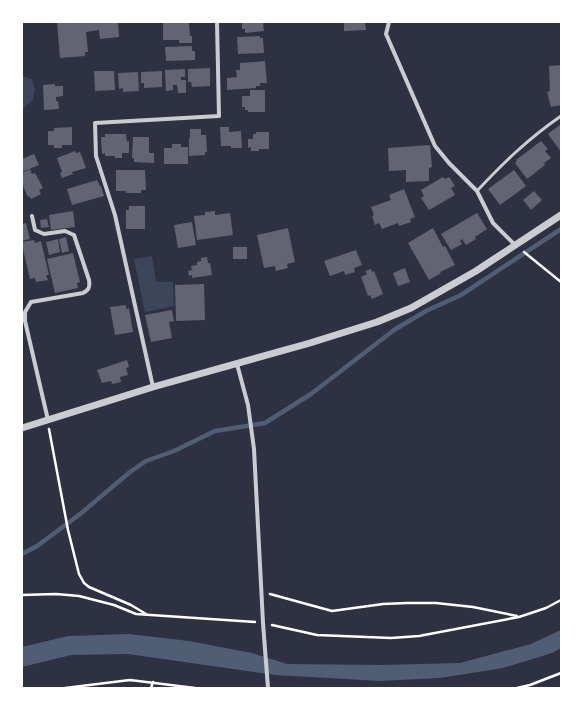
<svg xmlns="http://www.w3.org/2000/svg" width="583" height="710" viewBox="0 0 583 710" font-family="'Alegreya Sans',sans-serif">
<rect width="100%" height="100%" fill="#2d3142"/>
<g fill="#3c4559">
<path d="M22 76 32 79 35 89 33 100 22 110Z"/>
<path d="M152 256 156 282H173L174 306 145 312 134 259Z"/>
</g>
<path fill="#4f5d75" d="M561 630V648L552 653 503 668 440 678 380 681 275 675 128 654 71 655 22 667V647L68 636 129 634 189 641 252 653 287 664 381 665 460 663 531 644Z"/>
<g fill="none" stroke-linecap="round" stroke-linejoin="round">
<path stroke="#4f5d75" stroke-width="4.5" d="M22 554 37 546 79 515 130 472 146 461 174 451 215 431 265 423 311 394 394 330 426 311 461 295 561 229"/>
</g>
<g fill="#626471">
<path d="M57 22H118L119 37 100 39 99 30 86 32 88 52H85V56L60 58Z"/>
<path d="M242 22H263L264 31 245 33V29H242Z"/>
<path d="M344 22H365L366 30 344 31Z"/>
<path d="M163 23H189L190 36H192V43H179V40H163Z"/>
<path d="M260 36V38H263L264 53 238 54 237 37Z"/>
<path d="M192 46V51H195V60L166 61 165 47Z"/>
<path d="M265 61 267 83H260V86H256V88L227 90V78L237 77 236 70H240V63Z"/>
<path d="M561 65V105L551 107 547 92 550 91 549 66Z"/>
<path d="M210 68V86L192 87 191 82H188V69Z"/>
<path d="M185 69V77H181V80H186V93H178L177 85H173V90L166 91 165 70Z"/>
<path d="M94 71H114L115 90 95 91Z"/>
<path d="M162 71V87L144 88V83H141V72Z"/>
<path d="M138 72 139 91 123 92V88L119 89 118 73Z"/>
<path d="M55 84V86H63V96L56 97V101H58L59 109 44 110 43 85Z"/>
<path d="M250 90H265V112H248V110H245V107H242V96H250Z"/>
<path d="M561 124V152L548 134Z"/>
<path d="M72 127V145H62V148H54V145H48V131H54V128Z"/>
<path d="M220 127H229V132L241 131 242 148H231V146H221Z"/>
<path d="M190 129H201V135H206L207 152H205V155L189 156V138H190Z"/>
<path d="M256 132H269V149H259V151H251V147L248 148V139H253V134H256Z"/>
<path d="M105 134H126L127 142 129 141V153H122V158H115V156H105V153L102 154 101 137H105Z"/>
<path d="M133 137H149V153H154V163L134 162V158H132Z"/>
<path d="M541 141 548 149 545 151 551 158 544 163 545 165 527 179 515 163 517 161 516 160Z"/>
<path d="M172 144H181V147H188V164H164V148H172Z"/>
<path d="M430 145 432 167 429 168V181L406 182V170L389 171 388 148Z"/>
<path d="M75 151 76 153 80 152 86 168 72 172 73 174 62 178 60 173 62 172 57 158Z"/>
<path d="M34 154 39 165 22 172V159Z"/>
<path d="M30 169 32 174 35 173 43 188 39 190 41 194 31 199 29 196 28 197 22 184V173Z"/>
<path d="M116 170H145L146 190H141V193H126V191H116Z"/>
<path d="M514 170 526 186 500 205 488 189Z"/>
<path d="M443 177 445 179 449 177 455 186 451 188 455 195 429 210 421 198 424 196 421 190Z"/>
<path d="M97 180 100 186H101L104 196 72 205 67 189Z"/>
<path d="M404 189 415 217 410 219 411 222 399 226 398 223 382 229 379 223 375 225 372 216 374 215 371 207 391 200 389 195Z"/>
<path d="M534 191 542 200 531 210 523 200Z"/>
<path d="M129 206H145V229H126V210H129Z"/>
<path d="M73 211 75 227 51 230 49 215Z"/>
<path d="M215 211V215L230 213 233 235 197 240 194 216 205 215V212Z"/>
<path d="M477 213 487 229 475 237 476 239 466 245 462 239 460 241 462 244 451 250 441 234Z"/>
<path d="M47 219 49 227 41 228 40 220Z"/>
<path d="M192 222 196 245 178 248 174 225Z"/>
<path d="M26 223 30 239 22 241V224Z"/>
<path d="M288 228 295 262 287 264 288 268 276 271 275 266 264 268 257 235Z"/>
<path d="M433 228 443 247 445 246 455 265 440 272 441 273 429 280 408 243Z"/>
<path d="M66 237 69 251 62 253 59 239Z"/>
<path d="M58 239 60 252 49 255 46 242Z"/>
<path d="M34 240 35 243 41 241 49 275H46L48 280 36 282 35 278 30 279 22 245V242Z"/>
<rect x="233" y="247" width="14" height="12"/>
<path d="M356 250 362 265 354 268 355 272 345 275 344 271 330 276 324 261Z"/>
<path d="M73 253 80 282 77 283 78 288 55 293 47 259Z"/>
<path d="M207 257 208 263H210L212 275 192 278V275L189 276 188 271 192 270 191 266 197 265V262L201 261V258Z"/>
<path d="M405 268 410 282 398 286 393 273Z"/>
<path d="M371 269 372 272 374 271 383 294 372 299 370 295 368 296 361 277 367 274 365 271Z"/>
<path d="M204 284 205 320 176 321 175 285Z"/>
<path d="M126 305V309L129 308 133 332 115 335 110 307Z"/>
<path d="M172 310 174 321 169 322 172 338 151 342 145 315Z"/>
<path d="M127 360 129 367 126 368 128 375 120 377 121 382 112 384 111 381 102 383 97 370Z"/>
</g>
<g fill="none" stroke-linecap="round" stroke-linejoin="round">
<g stroke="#fff" stroke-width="2.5">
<path d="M524 252 561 282"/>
<path d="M49 429 68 530 79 574 84 583 89 587 131 605 146 614"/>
<path d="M270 594 332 611 383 604 407 603H436L473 607 517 616"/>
<path d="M22 595 56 594 79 596 114 605 136 614 255 622"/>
<path d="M272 625 317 635 391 638 419 636 519 617 546 608 561 600"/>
<path d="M65 688 130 680 195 688"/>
<path d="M151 688 153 682"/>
<path d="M517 688 530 685 561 673"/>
</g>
<path stroke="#caccd0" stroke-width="3" d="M477 191C504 162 528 139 561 116"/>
<g stroke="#caccd0" stroke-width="4">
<path d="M389 22 386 34 435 146 449 163 477 191 493 223 515 245"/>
<path d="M32 216 35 230 44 234 65 231 74 235 89 280C90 287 89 290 83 293L31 302 25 312V321L48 420"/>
<path d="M237 364 248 405 254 449 263 623 268 688"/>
<path d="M153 387 115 215 96 156 95 123 219 116 217 22"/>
</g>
<path stroke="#caccd0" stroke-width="7" d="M22 428 153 387 310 343 377 322 411 308 476 271 561 215"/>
</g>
<rect width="583" height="710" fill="none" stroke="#ffffff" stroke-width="46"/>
</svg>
